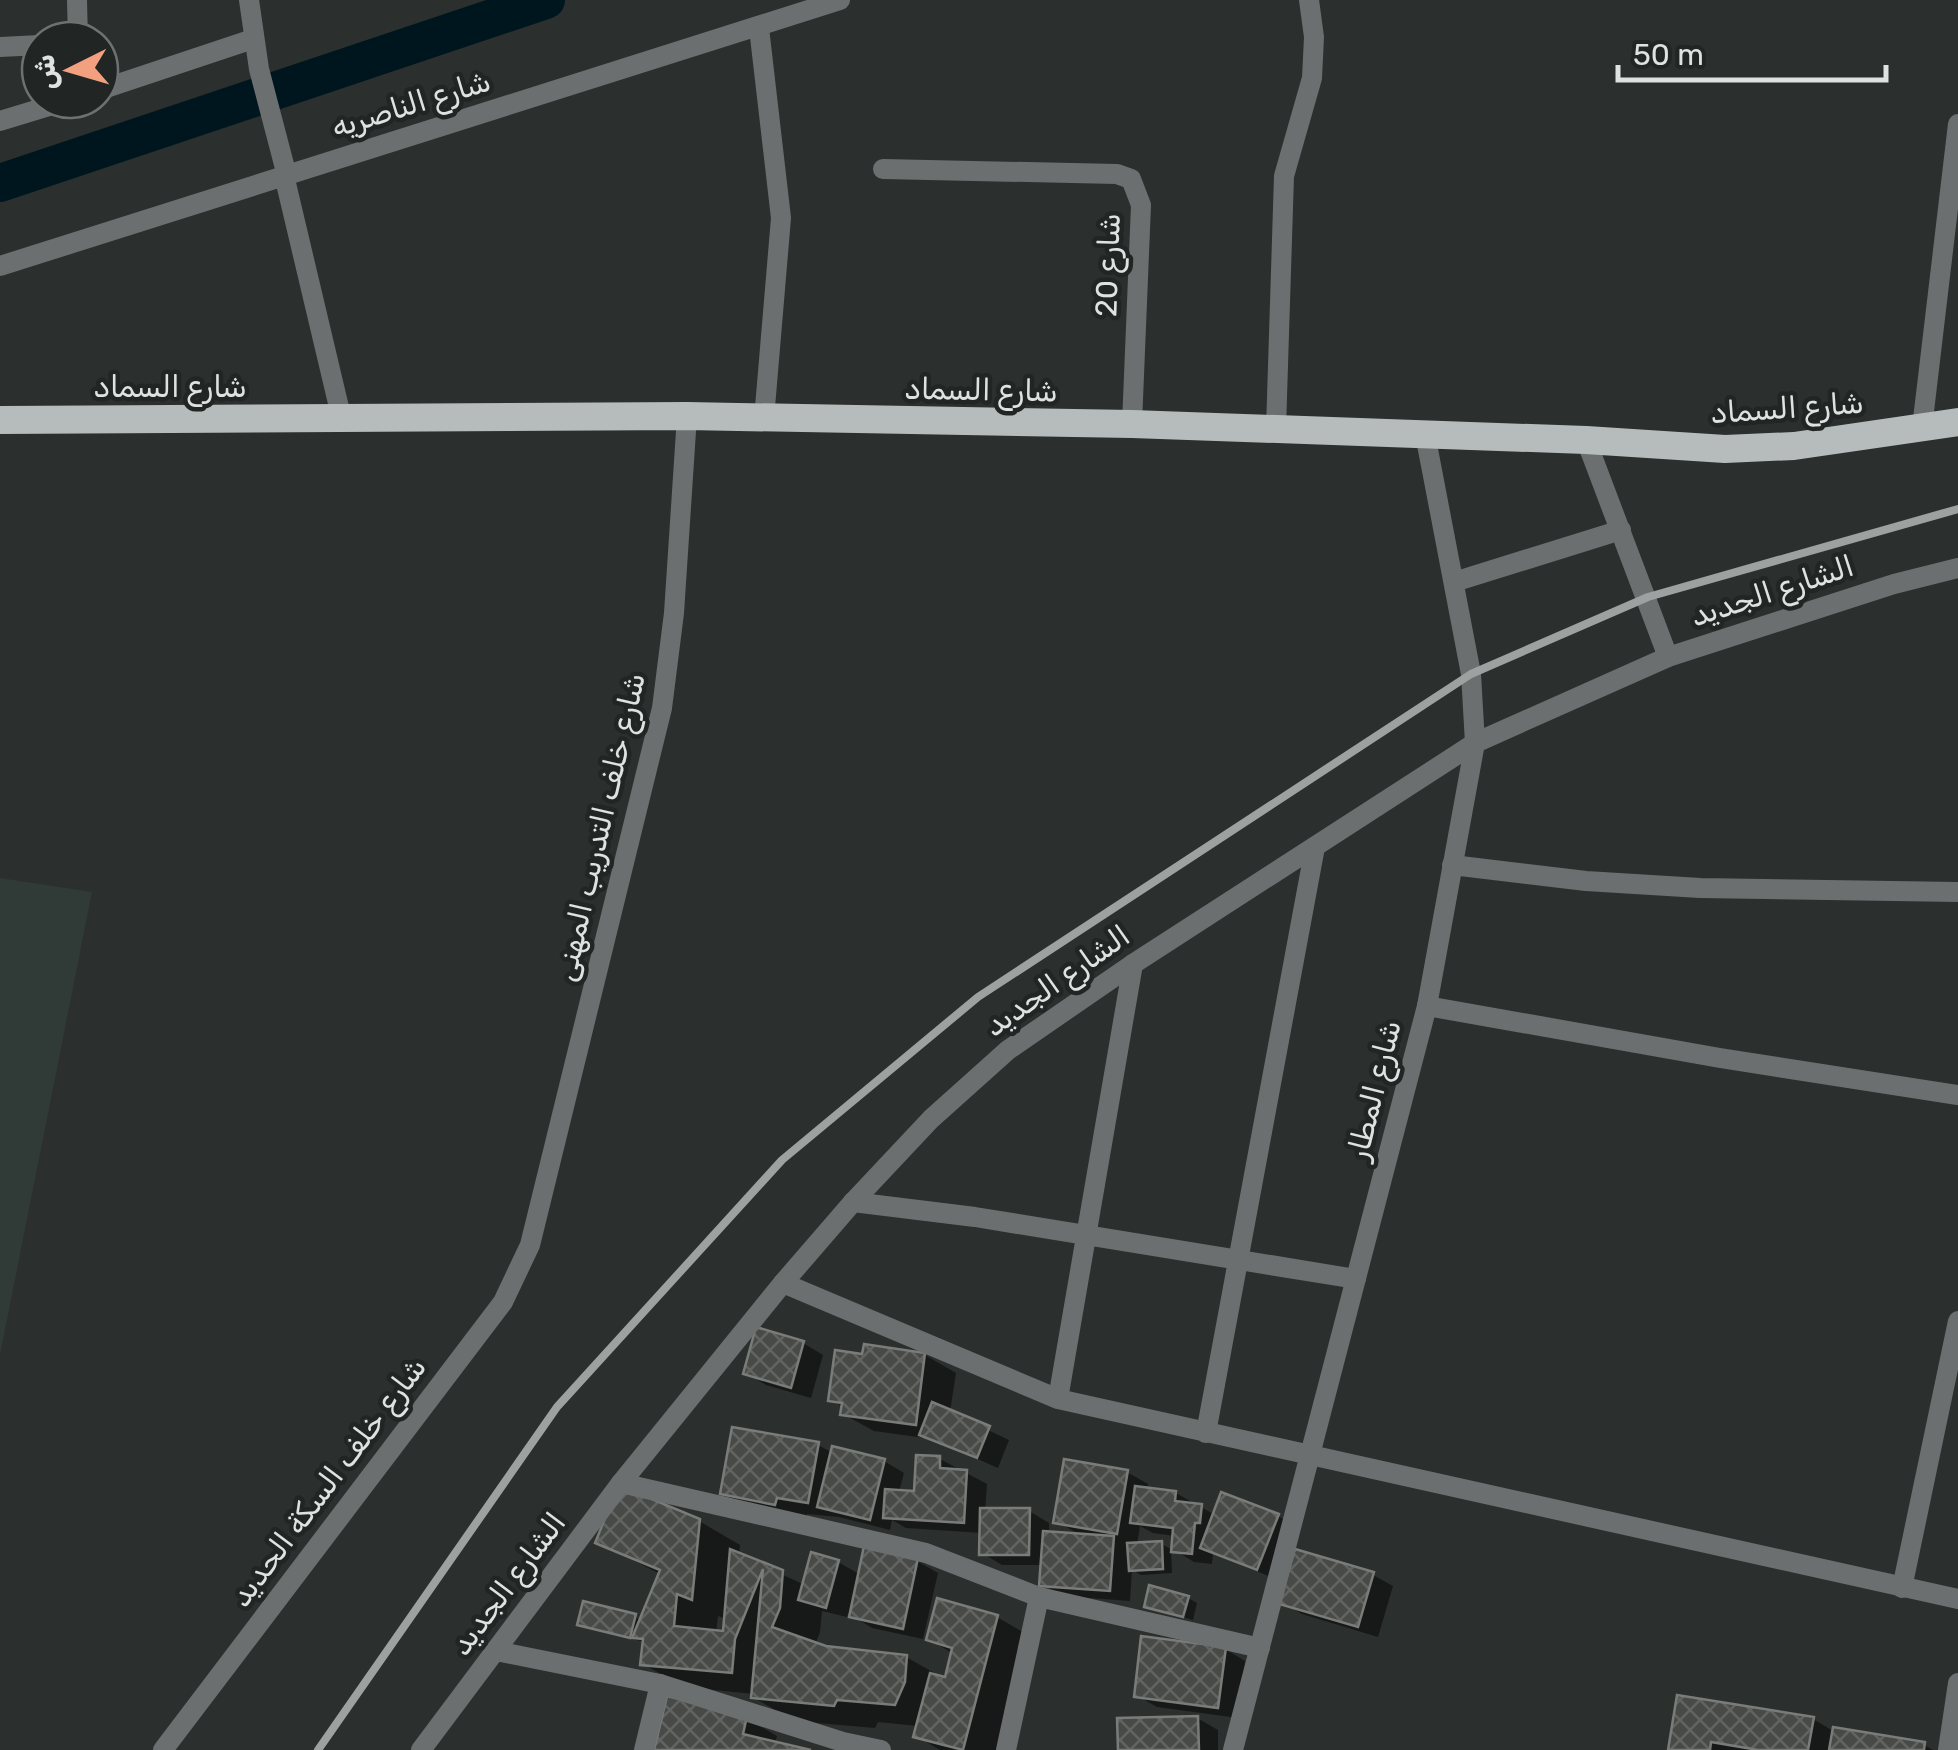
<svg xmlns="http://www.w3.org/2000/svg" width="1958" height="1750" viewBox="0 0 1958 1750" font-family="Rubik,Vazirmatn,sans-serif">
<defs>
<pattern id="building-cross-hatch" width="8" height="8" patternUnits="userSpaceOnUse" patternTransform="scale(2.5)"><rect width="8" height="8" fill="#474a47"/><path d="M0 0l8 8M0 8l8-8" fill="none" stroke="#616461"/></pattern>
</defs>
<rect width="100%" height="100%" fill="#2b2f2e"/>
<path fill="#303b37" d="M0 878 92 892 0 1355Z"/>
<g fill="#0007" fill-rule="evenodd">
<path d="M803 1343 823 1355 811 1398 766 1385 746 1373Z"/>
<path d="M925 1355 956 1373 950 1412 1009 1440 998 1468 932 1439 874 1431 843 1414 844 1407 830 1400 864 1357Z"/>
<path d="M818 1445 833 1453 884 1461 904 1473 899 1492 916 1493 940 1459 987 1484 985 1511H1029L1049 1523V1534L1082 1536 1056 1521 1127 1472 1148 1484 1147 1490 1176 1493 1215 1515 1278 1516 1298 1528 1278 1580 1213 1553 1212 1564 1194 1562 1174 1550 1175 1536 1153 1533 1140 1526 1137 1545 1161 1544 1171 1549 1172 1573 1141 1575 1132 1570 1130 1601 1062 1596 1042 1584 1043 1565H1002L982 1553V1533L906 1528 892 1520 890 1530 839 1517 807 1514 806 1521 753 1511 722 1493Z"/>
<path d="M699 1521 740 1545 739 1555 805 1585 838 1562 861 1575 917 1561 938 1573 923 1639 872 1628 848 1613 847 1617 822 1611 820 1632 815 1645 906 1657 947 1680 954 1654 928 1639 938 1601 997 1617 1028 1635 998 1750H940L916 1736 918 1726 878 1722 875 1728 794 1721 753 1697 754 1694 684 1687 643 1664 645 1642 589 1629 580 1624 635 1617 642 1621 660 1574 598 1542ZM718 1616 726 1619 725 1634 716 1633Z"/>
<path d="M1373 1575 1393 1586 1378 1637 1302 1614 1282 1602Z"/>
<path d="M1188 1598 1197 1603 1193 1620 1147 1606Z"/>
<path d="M1225 1649 1245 1661 1238 1718 1157 1707 1136 1695Z"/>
<path d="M746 1718 777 1736 775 1744 800 1750H657Z"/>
<path d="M1197 1718 1218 1730V1750H1120Z"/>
<path d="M1813 1719 1835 1732 1924 1745 1933 1750H1671Z"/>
</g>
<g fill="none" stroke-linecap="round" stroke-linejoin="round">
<path stroke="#00161e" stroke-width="38" d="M0 183 546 0"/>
</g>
<g fill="url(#building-cross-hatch)" stroke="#797c79" stroke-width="2.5">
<path d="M756 1327 804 1341 791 1388 743 1374Z"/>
<path d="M864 1344 925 1353 916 1425 840 1415 842 1403 828 1401 835 1350 862 1354Z"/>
<path d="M932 1402 990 1426 977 1458 919 1435Z"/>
<path d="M732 1427 819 1442 808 1503 777 1498 775 1505 720 1494Z"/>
<path d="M832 1446 885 1459 870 1520 817 1507Z"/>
<path d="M916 1455 940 1456V1468L967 1470 964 1523 883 1518 885 1489 914 1491Z"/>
<path d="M1064 1459 1128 1470 1117 1534 1053 1523Z"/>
<path d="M1135 1486 1176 1491 1175 1501 1202 1504 1200 1523H1195L1192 1554 1171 1552 1173 1528 1130 1523Z"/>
<path d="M617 1489 630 1490 700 1519 692 1600 677 1594 674 1626 723 1631 730 1549 783 1570 780 1608 772 1627 826 1646 907 1655 905 1682 895 1705 837 1700 834 1706 751 1698 763 1569 735 1639 732 1673 640 1665 643 1639 632 1638 660 1570 595 1543Z"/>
<path d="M1221 1492 1279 1514 1257 1570 1200 1548Z"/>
<path d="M980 1508H1030L1029 1555H979Z"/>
<path d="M1043 1531 1114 1536 1110 1591 1039 1586Z"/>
<path d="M1162 1541 1163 1569 1129 1571 1127 1543Z"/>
<path d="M864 1546 918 1558 903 1629 849 1617Z"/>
<path d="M1295 1549 1374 1572 1358 1627 1279 1604Z"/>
<path d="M811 1552 839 1560 826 1608 798 1600Z"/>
<path d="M1149 1585 1189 1596 1183 1617 1144 1607Z"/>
<path d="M937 1598 998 1615 963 1750 913 1737 930 1673 945 1677 952 1648 926 1640Z"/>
<path d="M583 1601 636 1614 630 1638 577 1625Z"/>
<path d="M1141 1636 1226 1647 1218 1708 1134 1697Z"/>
<path d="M1677 1695 1814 1717 1808 1750H1758L1711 1742 1710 1750H1668Z"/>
<path d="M667 1696 747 1716 743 1734 811 1750H654Z"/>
<path d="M1198 1716 1199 1750H1118L1117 1718Z"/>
<path d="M1833 1727 1925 1742 1924 1750H1829Z"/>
</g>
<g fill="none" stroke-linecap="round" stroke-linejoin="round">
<g stroke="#6c6f6f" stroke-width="20">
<path d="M77 0 78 40"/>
<path d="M249 0 259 69 286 172 284 175 342 420"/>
<path d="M759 28 781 218 764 419"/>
<path d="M0 47 40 45"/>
<path d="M100 90 253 39"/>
<path d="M0 121 69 100"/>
<path d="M883 169 1117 174 1131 179 1141 205 1132 424"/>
<path d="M0 266 840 0"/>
<path d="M1922 428 1958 124"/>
<path d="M1276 429 1284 176 1312 78 1314 37 1309 0"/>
<path d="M1452 865 1586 881 1700 888 1958 892"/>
<path d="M1427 1006 1720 1058 1958 1095"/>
<path d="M853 1202 975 1217 1356 1279"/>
<path d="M783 1283 1058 1399 1958 1599"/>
<path d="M1058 1399 1133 964"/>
<path d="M1206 1433 1315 847"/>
<path d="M621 1483 926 1553 1039 1597 1260 1648"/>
<path d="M1902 1588 1958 1321"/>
<path d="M496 1651 660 1684 843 1742 881 1750"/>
<path d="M163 1750 503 1302 530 1245 662 708 674 613 687 416"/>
<path d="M644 1750 660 1684"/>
<path d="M1006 1750 1039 1597"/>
<path d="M1948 1750 1958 1683"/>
</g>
<g stroke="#6c6f6f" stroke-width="20">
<path d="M1586 440 1668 657"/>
<path d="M1454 582 1621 530"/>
<path d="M421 1750 621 1483 783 1283 853 1202 931 1119 1008 1050 1133 964 1475 743 1668 657 1894 584 1958 568"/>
<path d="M1233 1750 1427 1006 1475 743 1471 674 1425 434"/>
</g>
<path stroke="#b6bcbc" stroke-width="28" d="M0 420 687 416 1132 424 1586 440 1725 449 1794 446 1958 422"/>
<path stroke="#9da1a0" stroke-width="8" d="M318 1750 557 1407 782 1160 978 997 1471 674 1648 597 1958 509"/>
</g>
<g text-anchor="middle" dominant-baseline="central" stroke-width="9" stroke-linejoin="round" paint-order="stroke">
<g font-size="30" fill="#dfe2e1" stroke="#212524">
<text transform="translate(411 104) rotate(-17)">شارع الناصريه</text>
<text transform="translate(1108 265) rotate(-88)">شارع 20</text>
<text x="170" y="387">شارع السماد</text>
<text transform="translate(981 390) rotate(1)">شارع السماد</text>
<text transform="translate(1787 408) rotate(-4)">شارع السماد</text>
<text transform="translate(1772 591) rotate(-18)">الشارع الجديد</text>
<text transform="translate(600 827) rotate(-77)">شارع خلف التدريب المهنى</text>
<text transform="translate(1057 981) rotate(-35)">الشارع الجديد</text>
<text transform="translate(1374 1090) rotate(-76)">شارع المطار</text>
<text transform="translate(328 1482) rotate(-53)">شارع خلف السكة الحديد</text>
<text transform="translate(508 1584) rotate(-53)">الشارع الجديد</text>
</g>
</g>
<g transform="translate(70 70) rotate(265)"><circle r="48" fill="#212524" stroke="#6d7170" stroke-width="2.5"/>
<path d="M0-8L18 38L0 25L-18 38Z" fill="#f2a080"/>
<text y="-15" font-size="28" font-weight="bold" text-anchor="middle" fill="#dfe2e1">ش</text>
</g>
<path d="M1618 65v15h268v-15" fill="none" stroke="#dfe2e1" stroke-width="5"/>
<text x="1633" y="65" font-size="30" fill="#dfe2e1" stroke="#212524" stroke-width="8" paint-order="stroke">50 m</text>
</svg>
